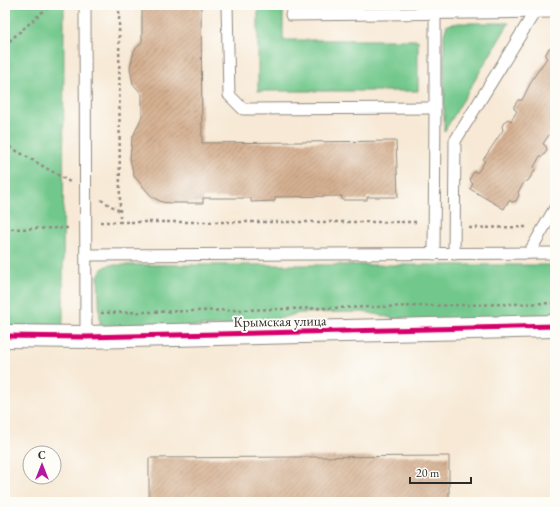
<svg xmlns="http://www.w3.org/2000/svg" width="560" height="507" viewBox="0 0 560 507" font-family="'EB Garamond',serif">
<defs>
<pattern id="building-hatch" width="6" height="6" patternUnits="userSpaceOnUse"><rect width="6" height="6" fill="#d5b091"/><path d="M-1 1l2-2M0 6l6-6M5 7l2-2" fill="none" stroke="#ad8f77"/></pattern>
</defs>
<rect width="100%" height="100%" fill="#fdfcf7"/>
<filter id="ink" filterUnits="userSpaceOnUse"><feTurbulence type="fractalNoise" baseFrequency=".025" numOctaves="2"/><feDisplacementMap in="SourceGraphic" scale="8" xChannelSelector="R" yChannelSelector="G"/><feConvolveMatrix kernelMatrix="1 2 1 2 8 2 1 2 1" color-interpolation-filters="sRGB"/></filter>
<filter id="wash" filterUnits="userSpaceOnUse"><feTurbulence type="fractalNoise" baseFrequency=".012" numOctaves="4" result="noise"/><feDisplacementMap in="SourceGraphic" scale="16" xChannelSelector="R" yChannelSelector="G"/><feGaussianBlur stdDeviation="0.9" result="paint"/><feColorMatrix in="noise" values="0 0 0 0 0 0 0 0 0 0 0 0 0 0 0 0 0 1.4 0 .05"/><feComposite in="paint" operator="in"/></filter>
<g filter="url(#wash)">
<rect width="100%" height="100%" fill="#f7e9d5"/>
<g fill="#72c88c" stroke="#4e7a5c">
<path d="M5 5H64L63 319 62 329 5 335Z"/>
<path d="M258 5H283V40H418V91H258Z"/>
<path d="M459 23H509L444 132V35L447 25Z"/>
<path d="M109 265H555V317L408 322 366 312 299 313 257 325 102 328 100 323 98 276 102 269Z"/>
</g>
<g id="blocks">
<g fill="url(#building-hatch)">
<path d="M142 5H201L202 143 396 141 398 197H367V200H342V196L275 197V201L251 202V198H203V203H170L162 202 152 197 134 176 130 159 132 139 142 116V94L133 84 130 68 134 51 142 42Z"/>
<path d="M552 47 555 49V130L553 129 543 144 546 146 547 150 543 156H540L534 167 535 170 528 181H525L518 192 519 195 516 201 512 202 509 200 504 209 470 189 473 184 471 182 470 178 474 172H478L485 161 483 160 503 130 502 126 505 121 508 119 511 121 517 111 514 109V106L518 100H522L533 78 547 58 545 56 549 48Z"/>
<path d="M449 456V502H149V458Z"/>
</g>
</g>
</g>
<g filter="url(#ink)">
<use href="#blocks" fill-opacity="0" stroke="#918a80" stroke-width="1"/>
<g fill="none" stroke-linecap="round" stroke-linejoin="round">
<g stroke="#918a80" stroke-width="13">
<g id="lane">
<path d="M85 5 86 337"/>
<path d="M227 5 229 95 243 109 435 108"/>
<path d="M291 15 555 12"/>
<path d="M529 253 555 208"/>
<path d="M434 254 435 108V14"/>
<path d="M454 254 455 141 534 13"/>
<path d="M86 255 555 253"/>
</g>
</g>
<g stroke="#918a80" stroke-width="24">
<path id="secondary" d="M5 336 86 337 555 326"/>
</g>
<g stroke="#918a80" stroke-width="2.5" stroke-dasharray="3 3" stroke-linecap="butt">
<path d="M119 5 120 222H418"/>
<path d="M5 6 70 5"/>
<path d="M5 45 49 6"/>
<path d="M5 144 70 182"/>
<path d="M101 200 120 211"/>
<path d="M100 222H119"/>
<path d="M469 228 526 227"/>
<path d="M5 229 70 228"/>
<path d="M101 313 555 303"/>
<path d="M5 406 6 502"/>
</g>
<use href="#lane" stroke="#fff" stroke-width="11"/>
<use href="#secondary" stroke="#fff" stroke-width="22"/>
<g stroke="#fdfcf7" stroke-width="8">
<path id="cycleway" d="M5 336 86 337 555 326"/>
</g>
<use href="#cycleway" stroke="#d6006c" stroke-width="5"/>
</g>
</g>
<g text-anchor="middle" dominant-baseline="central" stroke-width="4" stroke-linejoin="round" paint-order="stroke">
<g font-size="14" fill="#2b2b2b" stroke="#fdfcf7">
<text transform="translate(280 321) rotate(-1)">Крымская улица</text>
</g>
</g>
<rect width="560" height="507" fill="none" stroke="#fdfcf7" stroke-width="20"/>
<g transform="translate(42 465)"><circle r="19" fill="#fdfcf7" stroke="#a9a8a5"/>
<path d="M0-3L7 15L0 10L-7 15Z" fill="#b5179e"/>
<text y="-6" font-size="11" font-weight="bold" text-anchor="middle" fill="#2b2b2b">С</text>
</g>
<path d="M410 477v6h61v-6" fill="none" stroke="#2b2b2b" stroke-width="2"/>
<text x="416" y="477" font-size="12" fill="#2b2b2b" stroke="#fdfcf7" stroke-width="3" paint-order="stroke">20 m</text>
</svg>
